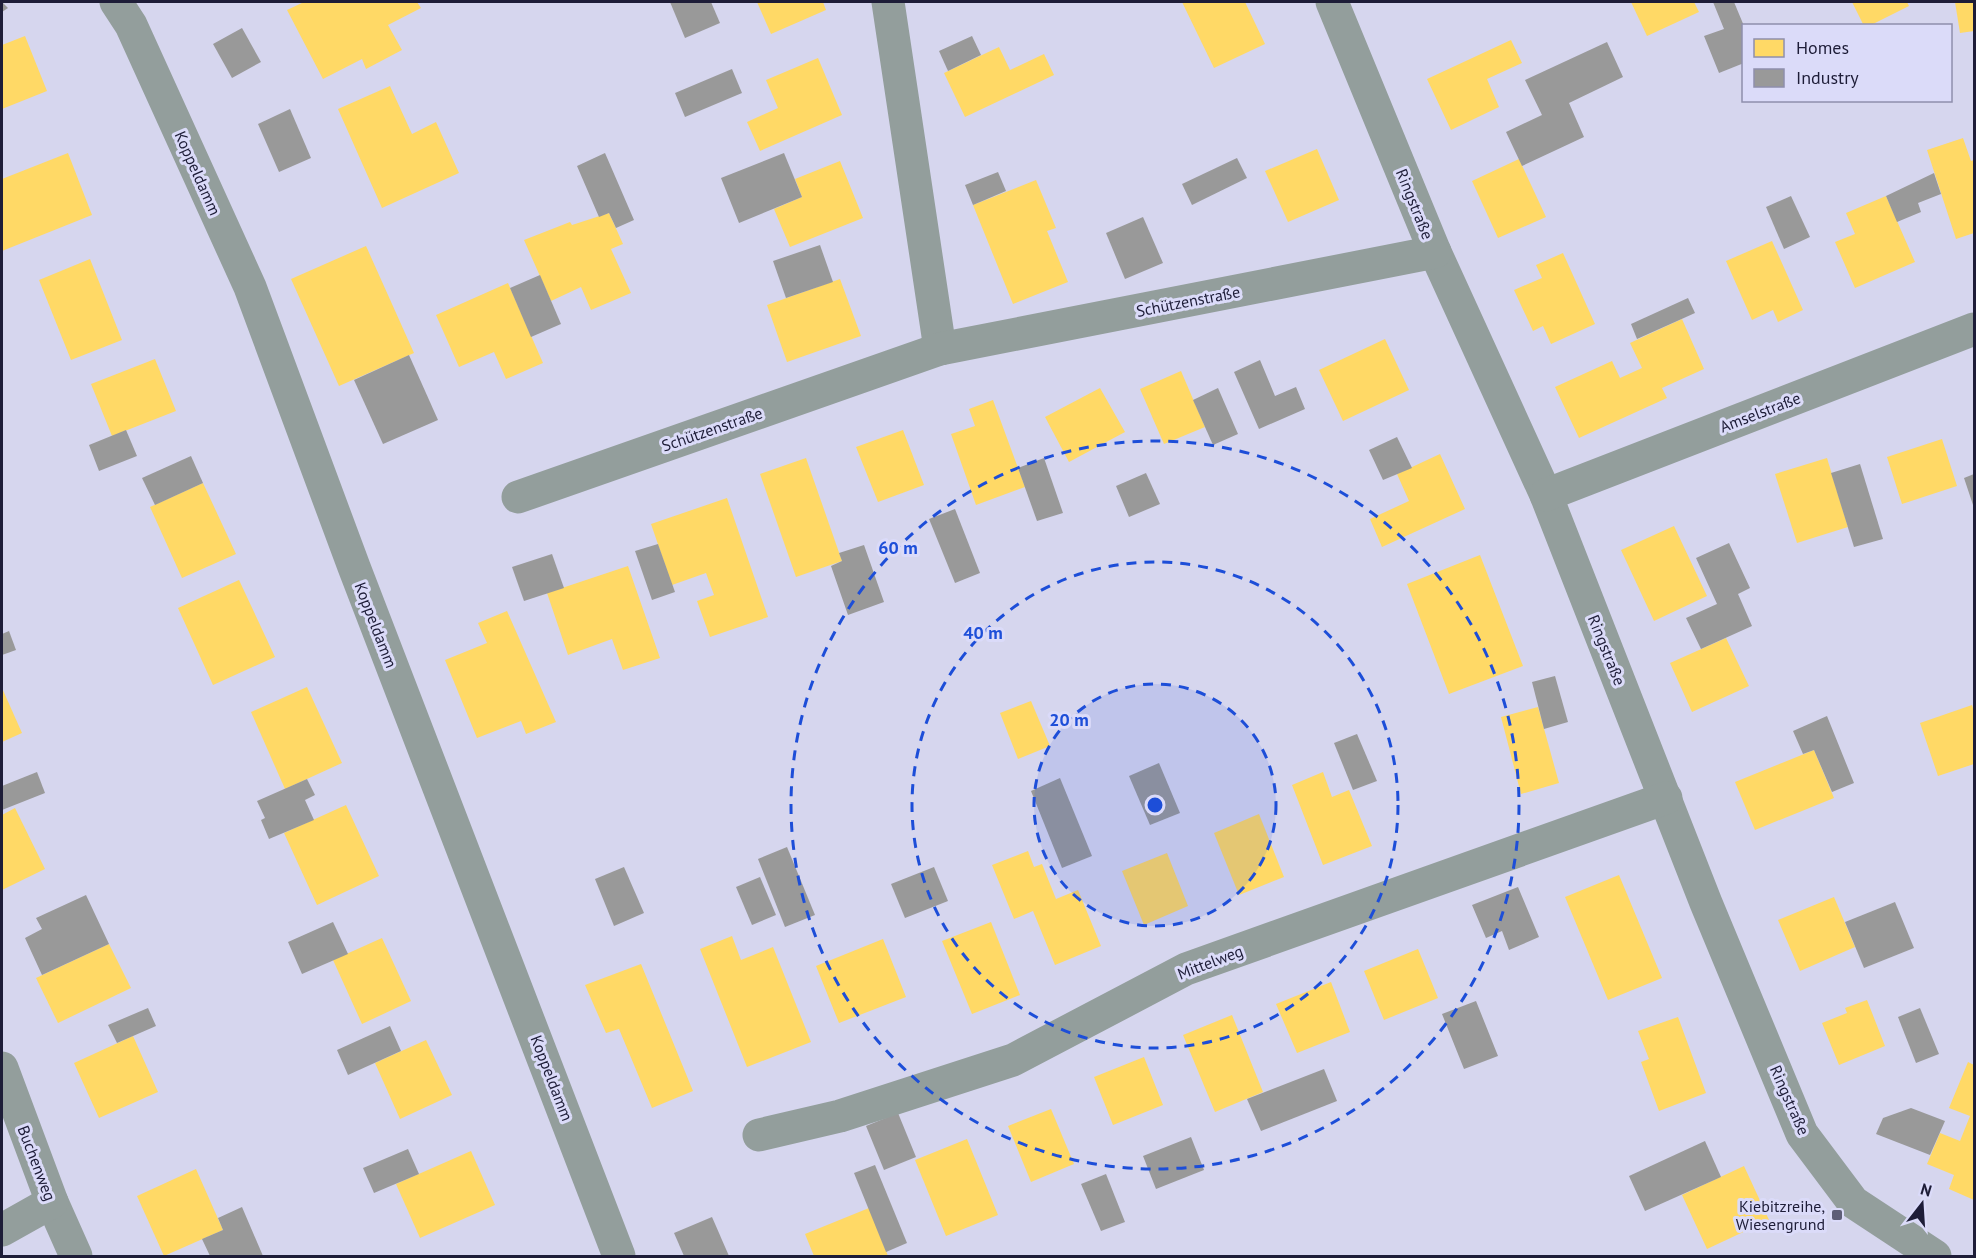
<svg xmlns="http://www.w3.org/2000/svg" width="1976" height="1258" viewBox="0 0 1976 1258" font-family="'PT Sans',sans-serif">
<rect width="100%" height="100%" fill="#d6d6ee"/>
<g fill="#ffd966">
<path d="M304 2H417L421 8 388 25 402 50 366 69 362 59 323 79 287 10Z"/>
<path d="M757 2H823L826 10 771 34Z"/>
<path d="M1182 2H1245L1265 44 1214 68Z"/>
<path d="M1631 2H1694L1699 12 1647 36Z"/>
<path d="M1852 2H1907L1909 6 1869 26H1864Z"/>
<path d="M1955 2H1974V31L1960 33Z"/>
<path d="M25 36 47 91 2 109V45Z"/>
<path d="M1511 40 1522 63 1487 79 1499 107 1451 130 1427 79Z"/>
<path d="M999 47 1010 70 1044 54 1054 75 965 117 944 73Z"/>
<path d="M818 58 842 115 760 151 747 122 778 108 766 80Z"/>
<path d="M390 86 412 134 436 122 459 173 382 208 338 109Z"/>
<path d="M1963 138 1971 161 1974 160V233L1956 239 1927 150Z"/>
<path d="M1317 149 1339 200 1288 222 1265 171Z"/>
<path d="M68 153 92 215 2 251V179Z"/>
<path d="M1519 159 1546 217 1498 238 1472 181Z"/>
<path d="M840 161 863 218 790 247 774 209 802 197 795 179Z"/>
<path d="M1036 180 1056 228 1047 231 1068 282 1013 304 973 205Z"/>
<path d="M1886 196 1915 262 1855 288 1835 242 1855 234 1846 213Z"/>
<path d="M609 213 623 244 611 249 631 293 591 310 581 287 551 301 524 240 570 222 572 225Z"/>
<path d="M1772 241 1803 310 1778 322 1773 310 1752 320 1726 261Z"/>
<path d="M366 246 414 353 339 386 291 279Z"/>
<path d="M1563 253 1595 324 1551 344 1543 326 1533 331 1514 290 1542 278 1536 265Z"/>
<path d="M90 259 122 340 71 360 39 280Z"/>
<path d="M840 279 861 336 787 362 767 305Z"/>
<path d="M508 283 543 363 506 379 494 352 459 367 436 315Z"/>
<path d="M1682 319 1704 369 1662 388 1667 398 1579 438 1555 387 1612 361 1620 378 1642 368 1630 343Z"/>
<path d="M1385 339 1409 390 1343 421 1319 370Z"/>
<path d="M155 359 176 411 112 436 91 384Z"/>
<path d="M1181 371 1205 427 1164 444 1140 389Z"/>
<path d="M1100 388 1125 432 1069 462 1045 417Z"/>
<path d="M993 400 1025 487 976 505 951 434 975 426 969 409Z"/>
<path d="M903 430 924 485 878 502 856 447Z"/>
<path d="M1942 439 1957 486 1902 504 1887 457Z"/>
<path d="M1440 454 1465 509 1382 547 1370 519 1409 501 1397 474Z"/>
<path d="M806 458 842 561 796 577 760 474Z"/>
<path d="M1827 458 1848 527 1797 543 1775 474Z"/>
<path d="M203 483 236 554 182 578 150 507Z"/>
<path d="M727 498 768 617 710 637 697 601 714 595 706 573 672 585 651 524Z"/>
<path d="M1674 526 1707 596 1654 621 1621 550Z"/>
<path d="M1480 555 1523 666 1449 694 1407 584Z"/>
<path d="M628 566 660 658 623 670 612 639 568 655 547 593Z"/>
<path d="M239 580 275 657 213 685 178 608Z"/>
<path d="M507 611 556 722 526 734 521 721 477 738 445 660 487 643 478 623Z"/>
<path d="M1726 638 1749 686 1692 712 1670 663Z"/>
<path d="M307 687 342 763 285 789 251 712Z"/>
<path d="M2 688 22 733 2 742Z"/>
<path d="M1031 701 1050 746 1018 759 1000 713Z"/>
<path d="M1972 705 1974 712V764L1938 776 1920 723Z"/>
<path d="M1538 707 1559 783 1521 794 1501 717Z"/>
<path d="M1814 750 1834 798 1755 830 1735 782Z"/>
<path d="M1323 772 1332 797 1349 790 1372 846 1323 865 1292 785Z"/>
<path d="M346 805 379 876 317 905 284 833Z"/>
<path d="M15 808 45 869 2 890V815Z"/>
<path d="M1259 814 1284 877 1239 895 1214 833Z"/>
<path d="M1028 851 1034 867 1042 864 1056 899 1078 890 1101 946 1055 965 1033 911 1014 919 992 865Z"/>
<path d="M1167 853 1188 906 1144 925 1122 871Z"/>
<path d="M1619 875 1662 978 1608 1000 1565 897Z"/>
<path d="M1834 897 1855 947 1800 971 1778 920Z"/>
<path d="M991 922 1020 995 972 1014 942 941Z"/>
<path d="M732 936 741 960 773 947 811 1042 747 1067 700 949Z"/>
<path d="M382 938 411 1001 362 1024 333 960Z"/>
<path d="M883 939 906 997 839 1023 816 966Z"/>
<path d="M109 944 131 988 58 1023 36 978Z"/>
<path d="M1418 949 1438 998 1384 1020 1364 971Z"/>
<path d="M641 964 693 1091 652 1108 619 1029 606 1033 585 985Z"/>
<path d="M1331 982 1350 1032 1297 1053 1276 1004Z"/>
<path d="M1867 1000 1885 1046 1839 1065 1822 1023 1847 1013 1845 1008Z"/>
<path d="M1232 1015 1263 1092 1215 1112 1183 1035Z"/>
<path d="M1678 1017 1706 1093 1659 1111 1641 1062 1649 1059 1638 1031Z"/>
<path d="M133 1036 158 1092 99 1118 74 1063Z"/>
<path d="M426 1040 452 1095 400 1119 375 1063Z"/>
<path d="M1144 1057 1163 1105 1113 1125 1094 1077Z"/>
<path d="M1968 1062 1974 1065V1200L1949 1189 1954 1175 1927 1164 1940 1133 1960 1141 1970 1116 1949 1108Z"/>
<path d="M1051 1109 1074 1164 1031 1182 1008 1126Z"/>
<path d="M967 1139 998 1215 946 1236 915 1160Z"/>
<path d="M471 1151 495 1205 420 1238 396 1184Z"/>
<path d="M1744 1166 1769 1220 1707 1249 1682 1195Z"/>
<path d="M196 1169 223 1230 164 1256 137 1196Z"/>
<path d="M869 1208 888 1256H814L805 1234Z"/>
</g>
<g fill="#999">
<path d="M2 2 8 8 2 12Z"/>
<path d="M670 2H711L720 23 685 38Z"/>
<path d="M1713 2H1734L1744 26V63L1719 73 1704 36 1724 29Z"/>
<path d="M242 28 261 62 232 78 213 44Z"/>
<path d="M972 36 981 55 948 71 939 51Z"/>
<path d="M1607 42 1623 77 1569 103 1584 137 1522 166 1506 132 1542 115 1525 80Z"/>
<path d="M732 69 742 93 685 117 675 93Z"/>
<path d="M290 109 311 158 279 172 258 124Z"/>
<path d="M605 153 634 220 616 228 609 213 599 217 577 166Z"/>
<path d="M784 153 802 197 739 223 721 178Z"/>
<path d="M1237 158 1247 178 1192 205 1182 184Z"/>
<path d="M998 172 1006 191 973 205 965 185Z"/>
<path d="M1934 173 1941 194 1918 203 1921 212 1897 222 1886 196Z"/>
<path d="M1791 196 1810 237 1784 249 1766 207Z"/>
<path d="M1143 217 1163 263 1125 279 1106 233Z"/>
<path d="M820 245 833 282 786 298 773 261Z"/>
<path d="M540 275 561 324 531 337 510 288Z"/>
<path d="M1688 298 1695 313 1637 339 1631 324Z"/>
<path d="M409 355 438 420 383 444 354 380Z"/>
<path d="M1260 360 1275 396 1296 387 1305 409 1259 429 1234 372Z"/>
<path d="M1218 388 1238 434 1213 445 1193 400Z"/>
<path d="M126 430 137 456 99 471 89 445Z"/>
<path d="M1397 437 1412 468 1383 480 1369 450Z"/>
<path d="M191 456 203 483 155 505 142 478Z"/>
<path d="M1044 458 1063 513 1037 521 1018 468Z"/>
<path d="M1860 464 1883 539 1854 547 1831 473Z"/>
<path d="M1146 473 1160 504 1129 517 1116 486Z"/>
<path d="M1974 474V508L1964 478Z"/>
<path d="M955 509 980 573 955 583 929 519Z"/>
<path d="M1729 543 1750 588 1738 594 1752 626 1701 649 1686 618 1717 604 1696 558Z"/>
<path d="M658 544 675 592 652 600 635 551Z"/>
<path d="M864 545 884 602 848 615 831 566 842 561 839 553Z"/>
<path d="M552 554 564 588 524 601 512 567Z"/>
<path d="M9 631 16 650 2 655V634Z"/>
<path d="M1555 676 1568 722 1544 729 1532 682Z"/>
<path d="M1827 716 1854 783 1832 792 1814 750 1803 754 1793 731Z"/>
<path d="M1357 734 1377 781 1353 790 1334 743Z"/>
<path d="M1159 763 1180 813 1150 825 1129 776Z"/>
<path d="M37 772 45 793 2 810V786Z"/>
<path d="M1060 778 1092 856 1062 868 1031 791Z"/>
<path d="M307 779 315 795 305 800 314 820 269 839 261 820 265 818 257 801Z"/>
<path d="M787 847 815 915 785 927 758 859Z"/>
<path d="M624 867 644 913 614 926 595 879Z"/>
<path d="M934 867 948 901 905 918 891 884Z"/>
<path d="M760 877 776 915 752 925 736 887Z"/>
<path d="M1518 887 1539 937 1509 950 1502 931 1486 938 1472 905Z"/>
<path d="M86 895 109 944 42 975 25 938 42 929 36 918Z"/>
<path d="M1895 902 1914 948 1864 968 1845 922Z"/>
<path d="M333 922 348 954 302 974 288 942Z"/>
<path d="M1476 1001 1498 1056 1464 1069 1442 1014Z"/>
<path d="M148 1008 156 1026 117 1043 108 1025Z"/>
<path d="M1920 1008 1939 1054 1916 1063 1898 1017Z"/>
<path d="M390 1026 401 1051 348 1075 337 1050Z"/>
<path d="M1324 1069 1337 1101 1261 1131 1247 1099Z"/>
<path d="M1911 1108 1945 1121 1930 1155 1876 1134 1883 1118Z"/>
<path d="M898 1113 916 1157 884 1170 866 1126Z"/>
<path d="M1191 1137 1204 1170 1156 1189 1143 1156Z"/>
<path d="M1705 1141 1721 1177 1645 1211 1629 1176Z"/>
<path d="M408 1149 419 1174 374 1193 363 1168Z"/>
<path d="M875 1165 907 1243 886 1252 854 1173Z"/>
<path d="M1106 1174 1125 1222 1101 1231 1081 1184Z"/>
<path d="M242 1207 263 1256H210L202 1239 223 1230 218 1218Z"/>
<path d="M712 1217 729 1256H684L674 1233Z"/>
</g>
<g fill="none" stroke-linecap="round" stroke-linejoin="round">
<g stroke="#939e9c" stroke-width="33">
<path d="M116 2 131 25 250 287 354 567 619 1256"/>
<path d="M888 2 940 349"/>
<path d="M1332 2 1435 252 1546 495 1706 903 1802 1134 1853 1202 1935 1256"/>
<path d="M1546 495 1974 329"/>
<path d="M518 497 940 349 1435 252"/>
<path d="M2 1068 52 1202 76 1256"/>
<path d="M759 1135 840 1116 1013 1060 1186 969 1666 798"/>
<path d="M2 1230 52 1202"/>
</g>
</g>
<circle cx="1155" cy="805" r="121" fill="#1d4ed8" fill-opacity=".12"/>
<g fill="none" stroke="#1d4ed8" stroke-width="3" stroke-dasharray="10 8">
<circle cx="1155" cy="805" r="121"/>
<circle cx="1155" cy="805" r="243"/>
<circle cx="1155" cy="805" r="364"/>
</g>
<rect fill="#5e5e78" stroke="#dbdbf9" stroke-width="2" x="1831" y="1209" width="12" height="12" rx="3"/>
<g text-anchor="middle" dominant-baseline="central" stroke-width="6" stroke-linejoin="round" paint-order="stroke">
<g font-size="16" fill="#1e1d38" stroke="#dbdbf9">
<text transform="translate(198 173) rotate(66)">Koppeldamm</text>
<text transform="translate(1415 204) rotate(68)">Ringstraße</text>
<text transform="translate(1188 301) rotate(-11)">Schützenstraße</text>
<text transform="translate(1760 412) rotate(-21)">Amselstraße</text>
<text transform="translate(712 429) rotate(-19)">Schützenstraße</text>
<text transform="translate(376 625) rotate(69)">Koppeldamm</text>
<text transform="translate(1607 650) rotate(68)">Ringstraße</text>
<text transform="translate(1210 962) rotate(-21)">Mittelweg</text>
<text transform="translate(552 1078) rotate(69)">Koppeldamm</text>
<text transform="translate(1790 1100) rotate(66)">Ringstraße</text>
<text transform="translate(37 1163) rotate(69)">Buchenweg</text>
</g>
<g font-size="16" fill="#1e1d38" stroke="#dbdbf9" text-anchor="end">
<text x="1825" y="1206">Kiebitzreihe,<tspan x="1825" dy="18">Wiesengrund</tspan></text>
</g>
</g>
<circle cx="1155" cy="805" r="9" fill="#1d4ed8" stroke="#dbdbf9" stroke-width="3"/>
<g font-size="18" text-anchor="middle" font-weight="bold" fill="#1d4ed8" stroke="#dbdbf9" stroke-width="6" stroke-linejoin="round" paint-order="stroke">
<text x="898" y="554">60 m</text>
<text x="983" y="639">40 m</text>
<text x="1069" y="726">20 m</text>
</g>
<rect width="1976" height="1258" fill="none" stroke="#1e1d38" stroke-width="6"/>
<rect x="1742" y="24" width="210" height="78" fill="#dbdbf9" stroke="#8f8fac" stroke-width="1.5"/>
<rect x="1754" y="39" width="30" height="18" fill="#ffd966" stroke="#8f8fac" stroke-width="1.5"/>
<text x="1796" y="54" font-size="18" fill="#1e1d38">Homes</text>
<rect x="1754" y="69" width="30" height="18" fill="#999999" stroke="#8f8fac" stroke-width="1.5"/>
<text x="1796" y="84" font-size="18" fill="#1e1d38">Industry</text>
<g transform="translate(1922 1204) rotate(17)" stroke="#dbdbf9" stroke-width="4.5" paint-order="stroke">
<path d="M0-4.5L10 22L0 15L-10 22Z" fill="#1e1d38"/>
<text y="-9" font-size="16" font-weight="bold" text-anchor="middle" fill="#1e1d38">N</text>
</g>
</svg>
